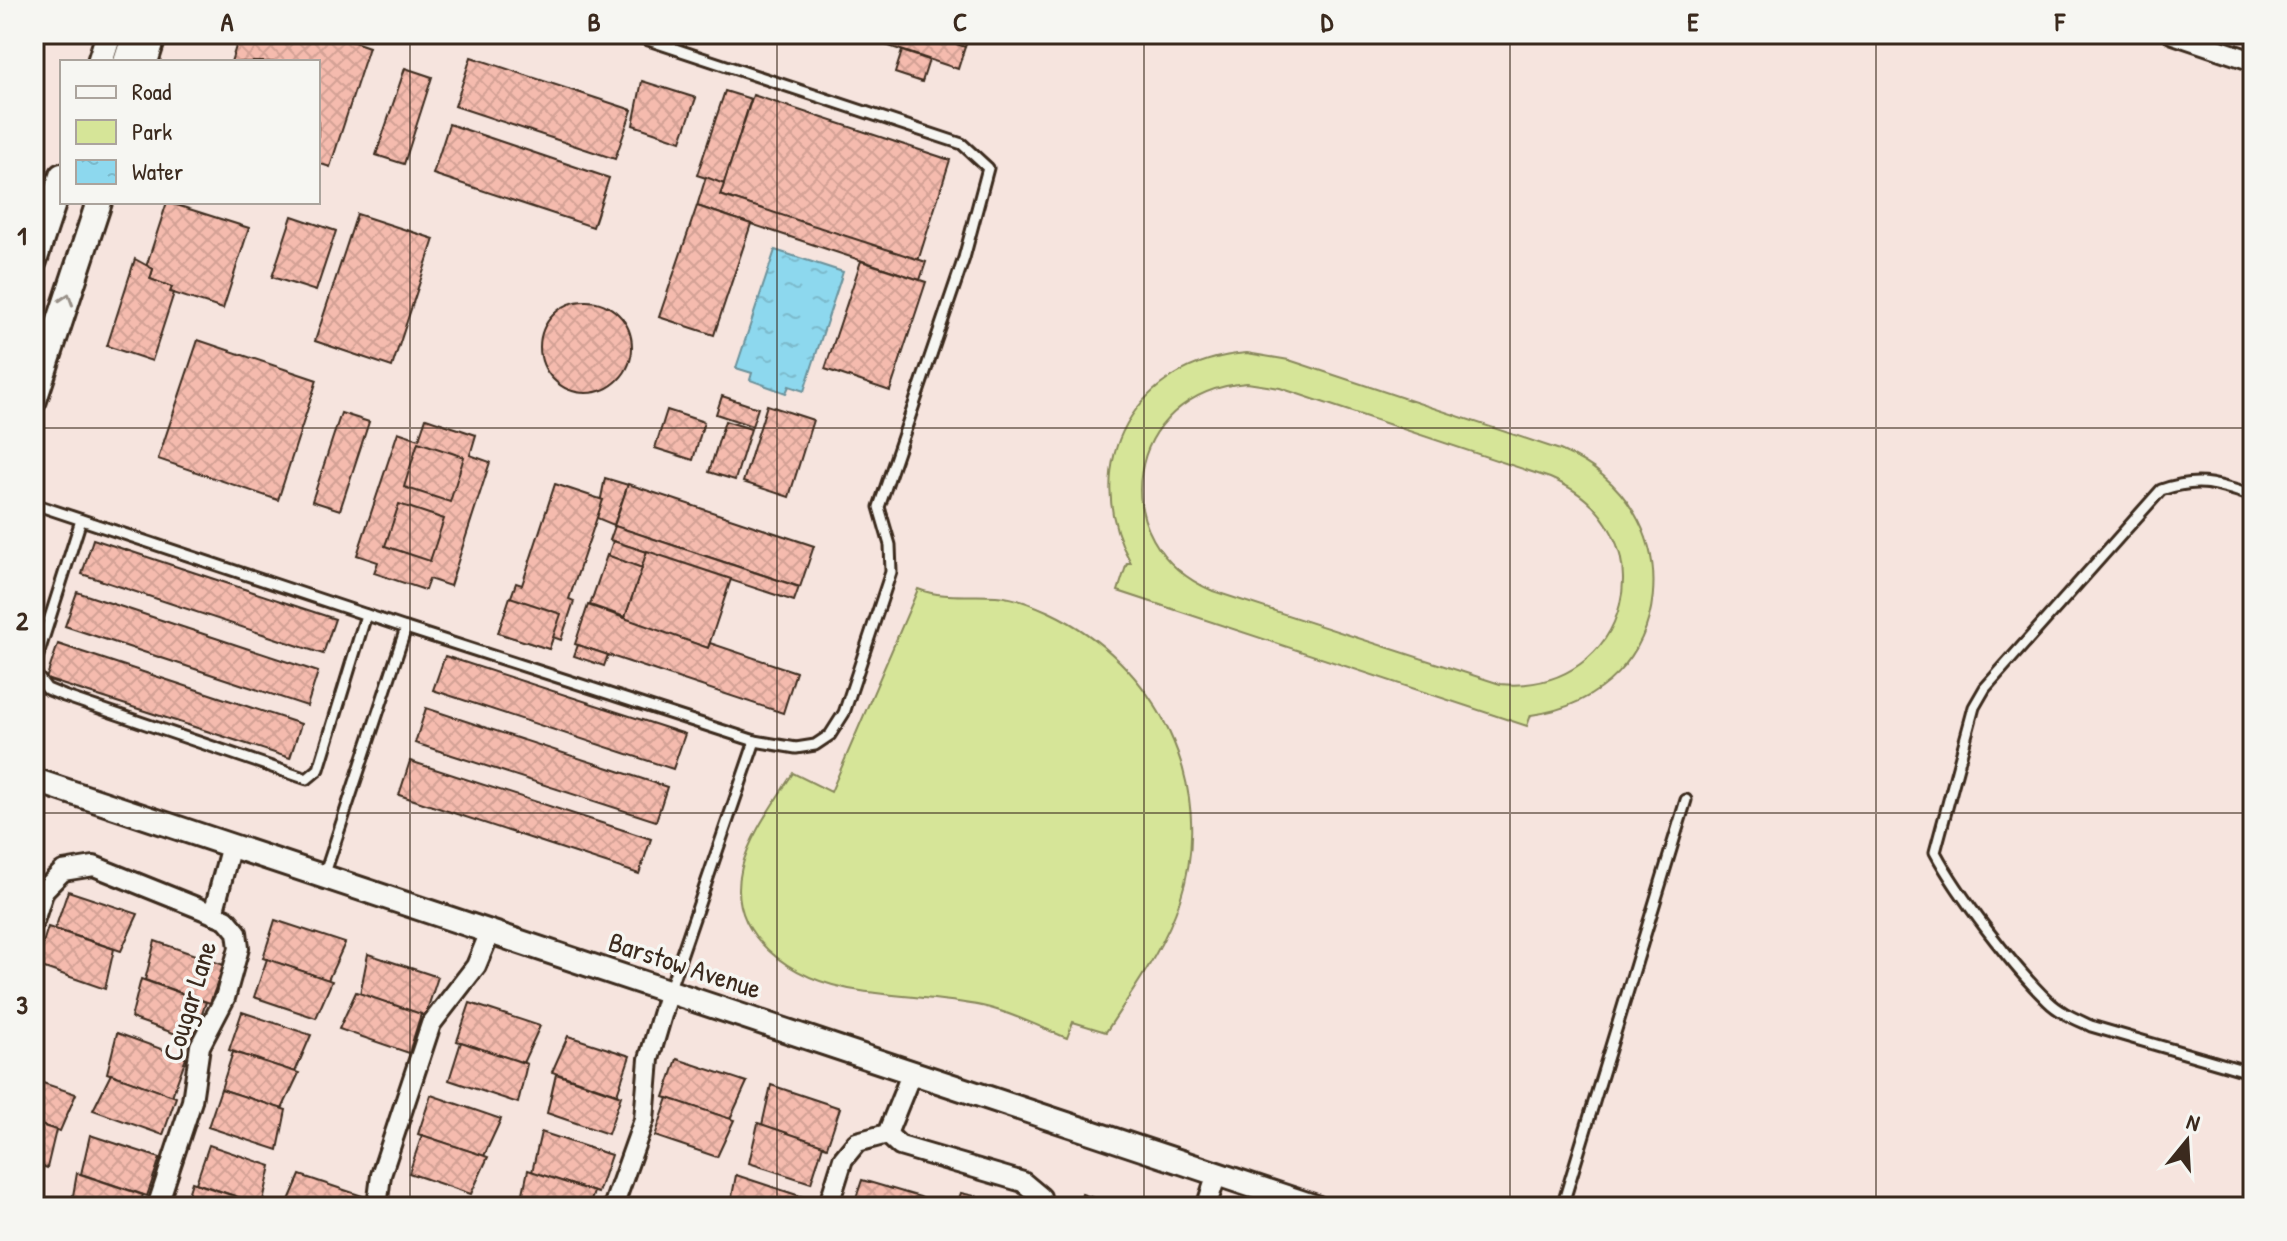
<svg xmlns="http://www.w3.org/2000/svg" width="2287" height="1241" viewBox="0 0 2287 1241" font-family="'Patrick Hand',sans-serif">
<defs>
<pattern id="water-ripples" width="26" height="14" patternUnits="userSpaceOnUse" patternTransform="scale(2)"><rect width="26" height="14" fill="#8dd8ee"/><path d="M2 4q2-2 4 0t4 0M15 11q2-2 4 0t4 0" fill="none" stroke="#7bbacc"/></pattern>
<pattern id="building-cross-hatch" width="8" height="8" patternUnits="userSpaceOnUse" patternTransform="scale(2)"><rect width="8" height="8" fill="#f5bbae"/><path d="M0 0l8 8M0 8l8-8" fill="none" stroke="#d3a195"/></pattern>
</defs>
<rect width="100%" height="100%" fill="#f6e4de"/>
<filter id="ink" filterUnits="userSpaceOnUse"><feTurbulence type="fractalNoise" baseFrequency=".0125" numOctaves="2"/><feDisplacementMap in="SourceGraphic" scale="16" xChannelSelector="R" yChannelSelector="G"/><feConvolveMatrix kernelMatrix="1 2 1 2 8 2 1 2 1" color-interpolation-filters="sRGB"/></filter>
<g filter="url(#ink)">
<g fill="#d6e598" stroke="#88885b" stroke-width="2" fill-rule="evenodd">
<path d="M1247 353 1289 360 1560 450C1697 507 1680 695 1531 715L1527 726 1118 591 1127 563H1131C1076 464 1136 361 1247 353ZM1247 383 1280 388 1550 478C1672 529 1631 696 1500 684L1213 591C1100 543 1124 392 1247 383Z"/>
<path d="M918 589C943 599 970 594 996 596 1012 597 1034 605 1049 612 1156 662 1218 784 1180 900 1165 947 1133 990 1106 1032L1073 1022 1067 1038C1040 1027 1010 1012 982 1006 942 998 901 997 861 991 826 986 794 974 768 950 706 892 757 829 793 773L831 792Z"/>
</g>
<path fill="url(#water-ripples)" stroke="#6c929b" stroke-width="2" d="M775 250 843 272 804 391 789 386 786 393 750 380 752 373 736 368Z"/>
<g fill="url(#building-cross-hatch)" stroke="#3b2a1e" stroke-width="2">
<path d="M240 34H331L369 47 330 167 318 163V62H231Z"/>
<path d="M873 34H969L958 69 871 40Z"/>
<path d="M929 34H969L965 47Z"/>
<path d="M902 51 929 60 922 82 895 73Z"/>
<path d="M471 57 632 110 615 159 455 106Z"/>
<path d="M405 68 432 77 404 164 376 155Z"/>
<path d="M642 81 696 98 681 141 633 125Z"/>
<path d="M725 91 751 99 724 184 697 175Z"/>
<path d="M753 95 950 160 918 261 720 195Z"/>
<path d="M449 124 609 178 593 227 433 174Z"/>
<path d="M706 177 724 184 720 195 926 262 920 280 697 206Z"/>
<path d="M167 202 249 228 223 309 170 292 172 287 150 279 153 269 146 267Z"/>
<path d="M697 206 751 224 714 335 659 317Z"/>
<path d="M357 214 434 239 392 367 315 341Z"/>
<path d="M292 216 336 231 316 291 272 277Z"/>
<path d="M135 259 153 269 150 279 172 287 170 292 174 293 152 361 107 346Z"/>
<path d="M861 261 926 282 890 391 825 369Z"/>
<circle cx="586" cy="347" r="46"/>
<path d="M198 340 317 380 278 500 158 459Z"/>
<path d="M722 396 758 408 752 426 716 414Z"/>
<path d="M767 405 813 420 789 497 743 482Z"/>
<path d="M667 410 704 422 693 460 655 448Z"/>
<path d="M341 413 369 422 340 510 312 501Z"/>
<path d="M426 418 476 435 470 455 490 462 450 586 429 579 425 590 374 573 378 562 357 555 398 432 419 439Z"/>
<path d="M725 421 751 429 735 480 709 472Z"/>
<path d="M418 442 464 457 450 502 404 487Z"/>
<path d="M605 478 628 485 614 525 597 518Z"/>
<path d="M555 484 603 500 569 599 574 601 561 640 553 637 549 649 498 633 516 583 522 585Z"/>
<path d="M628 484 814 546 800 587 614 526Z"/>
<path d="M399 504 444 519 430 561 385 546Z"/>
<path d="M615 526 799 587 794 601 610 540Z"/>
<path d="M93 539 335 619 323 654 82 574Z"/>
<path d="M613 541 647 552 642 568 608 556Z"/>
<path d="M647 551 731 579 708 648 624 620Z"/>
<path d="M607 555 642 568 625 617 590 605Z"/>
<path d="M77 592 318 672 307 706 65 626Z"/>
<path d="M510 597 561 614 549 649 498 633Z"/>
<path d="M588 605 708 648 710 643 796 672 783 713 575 644Z"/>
<path d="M58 644 301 724 290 758 46 679Z"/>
<path d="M578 645 608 655 604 666 574 656Z"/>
<path d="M445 656 685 734 673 769 433 690Z"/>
<path d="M426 708 667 787 656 821 415 743Z"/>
<path d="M410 761 651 839 639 874 399 795Z"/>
<path d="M68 891 138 914 121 951 55 929Z"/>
<path d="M275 920 345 943 328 980 263 958Z"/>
<path d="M48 927 114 949 105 989 36 965Z"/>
<path d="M155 941 224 965 210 1003 145 980Z"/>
<path d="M368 954 438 977 425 1016 360 994Z"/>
<path d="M267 959 332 981 316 1018 254 997Z"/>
<path d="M141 979 206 1002 193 1040 131 1018Z"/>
<path d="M356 992 421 1014 409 1053 339 1029Z"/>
<path d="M470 1003 540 1026 523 1063 457 1041Z"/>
<path d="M242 1012 311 1035 295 1072 229 1050Z"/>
<path d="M117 1033 186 1058 172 1096 107 1073Z"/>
<path d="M568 1036 630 1056 617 1094 552 1072Z"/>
<path d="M461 1042 527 1064 518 1103 449 1080Z"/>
<path d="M233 1052 299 1073 282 1109 221 1089Z"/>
<path d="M677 1059 747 1082 730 1119 664 1097Z"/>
<path d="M111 1074 176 1097 163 1135 93 1110Z"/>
<path d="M556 1074 621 1096 608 1134 547 1113Z"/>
<path d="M34 1080 76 1094 60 1131 34 1123Z"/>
<path d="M771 1085 840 1108 827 1147 762 1125Z"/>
<path d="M221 1089 286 1110 278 1150 208 1127Z"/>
<path d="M431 1095 501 1119 484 1156 418 1134Z"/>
<path d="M668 1098 734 1120 717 1157 655 1136Z"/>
<path d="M34 1123 56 1130 47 1168 34 1163Z"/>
<path d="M758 1123 823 1145 811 1183 749 1163Z"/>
<path d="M541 1132 611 1155 598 1193 532 1172Z"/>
<path d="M90 1135 160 1158 147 1196 81 1174Z"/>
<path d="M422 1135 488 1157 471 1194 409 1173Z"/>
<path d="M209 1145 271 1166 262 1205 196 1183Z"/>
<path d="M34 1163 43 1167 35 1206H34Z"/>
<path d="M528 1170 594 1192 589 1207H520Z"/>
<path d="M77 1173 143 1195 139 1207H71Z"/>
<path d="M300 1175 362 1196 359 1207H286Z"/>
<path d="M736 1175 806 1198 803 1207H730Z"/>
<path d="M862 1180 920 1197 932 1203 931 1207H853Z"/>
<path d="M192 1182 258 1204 257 1207H184Z"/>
<path d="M961 1193 983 1198 1005 1207H956Z"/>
<path d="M1082 1194 1120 1207H1078Z"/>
</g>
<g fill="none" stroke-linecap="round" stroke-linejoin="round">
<g stroke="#3b2a1e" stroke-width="15">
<g id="service">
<path d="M630 34 962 144 988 168 964 258 879 507 890 545 891 572 844 713 830 735 815 745 796 748 755 741"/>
<path d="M2253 496C2215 484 2200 477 2161 490L1985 688 1974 707 1935 852C1958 895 2013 967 2048 1001 2060 1013 2076 1019 2091 1026L2253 1073"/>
<path d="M34 504 406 628 324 876"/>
<path d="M406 628 755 741 669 991"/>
<path d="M34 668 81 520"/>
<path d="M34 672 47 689 64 696 307 779 319 769 366 615"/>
<path d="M1562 1207 1686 800"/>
</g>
</g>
<g stroke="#3b2a1e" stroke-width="24">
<g id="minor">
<path d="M2173 34 2253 61"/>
<path d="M213 914 231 845"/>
<path d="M34 921 44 890 63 871 94 866 226 919 237 932 239 948 225 998 200 1046 192 1101 157 1207"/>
<path d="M887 1134 900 1146 1023 1182 1041 1197 1042 1207"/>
<path d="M377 1207 381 1175 431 1024 476 966 490 932"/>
<path d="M613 1207 644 1120 649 1059 669 991"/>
<path d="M828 1207 843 1159 857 1142 887 1134 912 1072"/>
<path d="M1206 1207 1217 1174"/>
</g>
</g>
<g stroke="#3b2a1e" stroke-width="28">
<path id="tertiary" d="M34 780 1316 1207"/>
</g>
<g stroke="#3b2a1e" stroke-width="30">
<g id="secondary">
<path d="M100 62 109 34"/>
<path d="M126 62 135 34"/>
<path d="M145 62 154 34"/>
<path d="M34 261 62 176"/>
<path d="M34 400 99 202"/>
</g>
</g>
<use href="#service" stroke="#f6f6f2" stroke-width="9"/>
<use href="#minor" stroke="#f6f6f2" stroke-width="18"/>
<use href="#tertiary" stroke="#f6f6f2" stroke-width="22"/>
<use href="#secondary" stroke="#f6f6f2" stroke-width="24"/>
</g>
<defs><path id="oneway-chevron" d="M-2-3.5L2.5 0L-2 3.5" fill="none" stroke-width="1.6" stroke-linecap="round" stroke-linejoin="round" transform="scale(2)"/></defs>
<use stroke="#989088" href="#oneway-chevron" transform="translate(67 299) rotate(-72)"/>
</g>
<path fill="none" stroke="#3b2a1e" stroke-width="2" stroke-opacity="0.55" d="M410 34V1207M777 34V1207M1144 34V1207M1510 34V1207M1876 34V1207M34 428H2253M34 813H2253"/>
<g text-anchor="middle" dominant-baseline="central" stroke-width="7" stroke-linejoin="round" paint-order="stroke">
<g font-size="28" fill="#3b2a1e" stroke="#f6f6f2">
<text transform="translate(685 965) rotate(18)">Barstow Avenue</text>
<text transform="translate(189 1001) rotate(-73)">Cougar Lane</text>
</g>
</g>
<rect width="2287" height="1241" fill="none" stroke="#f6f6f2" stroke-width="88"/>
<rect x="60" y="60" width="260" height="144" fill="#f6f6f2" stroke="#aba49d" stroke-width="2"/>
<rect x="76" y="86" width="40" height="12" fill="#f6f6f2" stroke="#aba49d" stroke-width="2"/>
<text x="132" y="100" font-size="24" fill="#3b2a1e">Road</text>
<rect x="76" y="120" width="40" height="24" fill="#d6e598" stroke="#aba49d" stroke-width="2"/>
<text x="132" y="140" font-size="24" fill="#3b2a1e">Park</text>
<rect x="76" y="160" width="40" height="24" fill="url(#water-ripples)" stroke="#aba49d" stroke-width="2"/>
<text x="132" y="180" font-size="24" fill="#3b2a1e">Water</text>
<g transform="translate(2187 1141) rotate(18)" stroke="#f6f6f2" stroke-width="6" paint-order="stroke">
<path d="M0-6L14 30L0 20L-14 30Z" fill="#3b2a1e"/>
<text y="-12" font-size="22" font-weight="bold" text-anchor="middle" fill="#3b2a1e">N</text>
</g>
<rect x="44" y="44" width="2199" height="1153" fill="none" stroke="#3b2a1e" stroke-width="3"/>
<g font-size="26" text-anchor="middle" font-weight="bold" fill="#3b2a1e">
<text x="227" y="31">A</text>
<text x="594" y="31">B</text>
<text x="960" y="31">C</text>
<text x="1327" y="31">D</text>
<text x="1693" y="31">E</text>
<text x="2060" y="31">F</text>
<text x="22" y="245">1</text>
<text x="22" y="630">2</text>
<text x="22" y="1014">3</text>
</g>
</svg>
